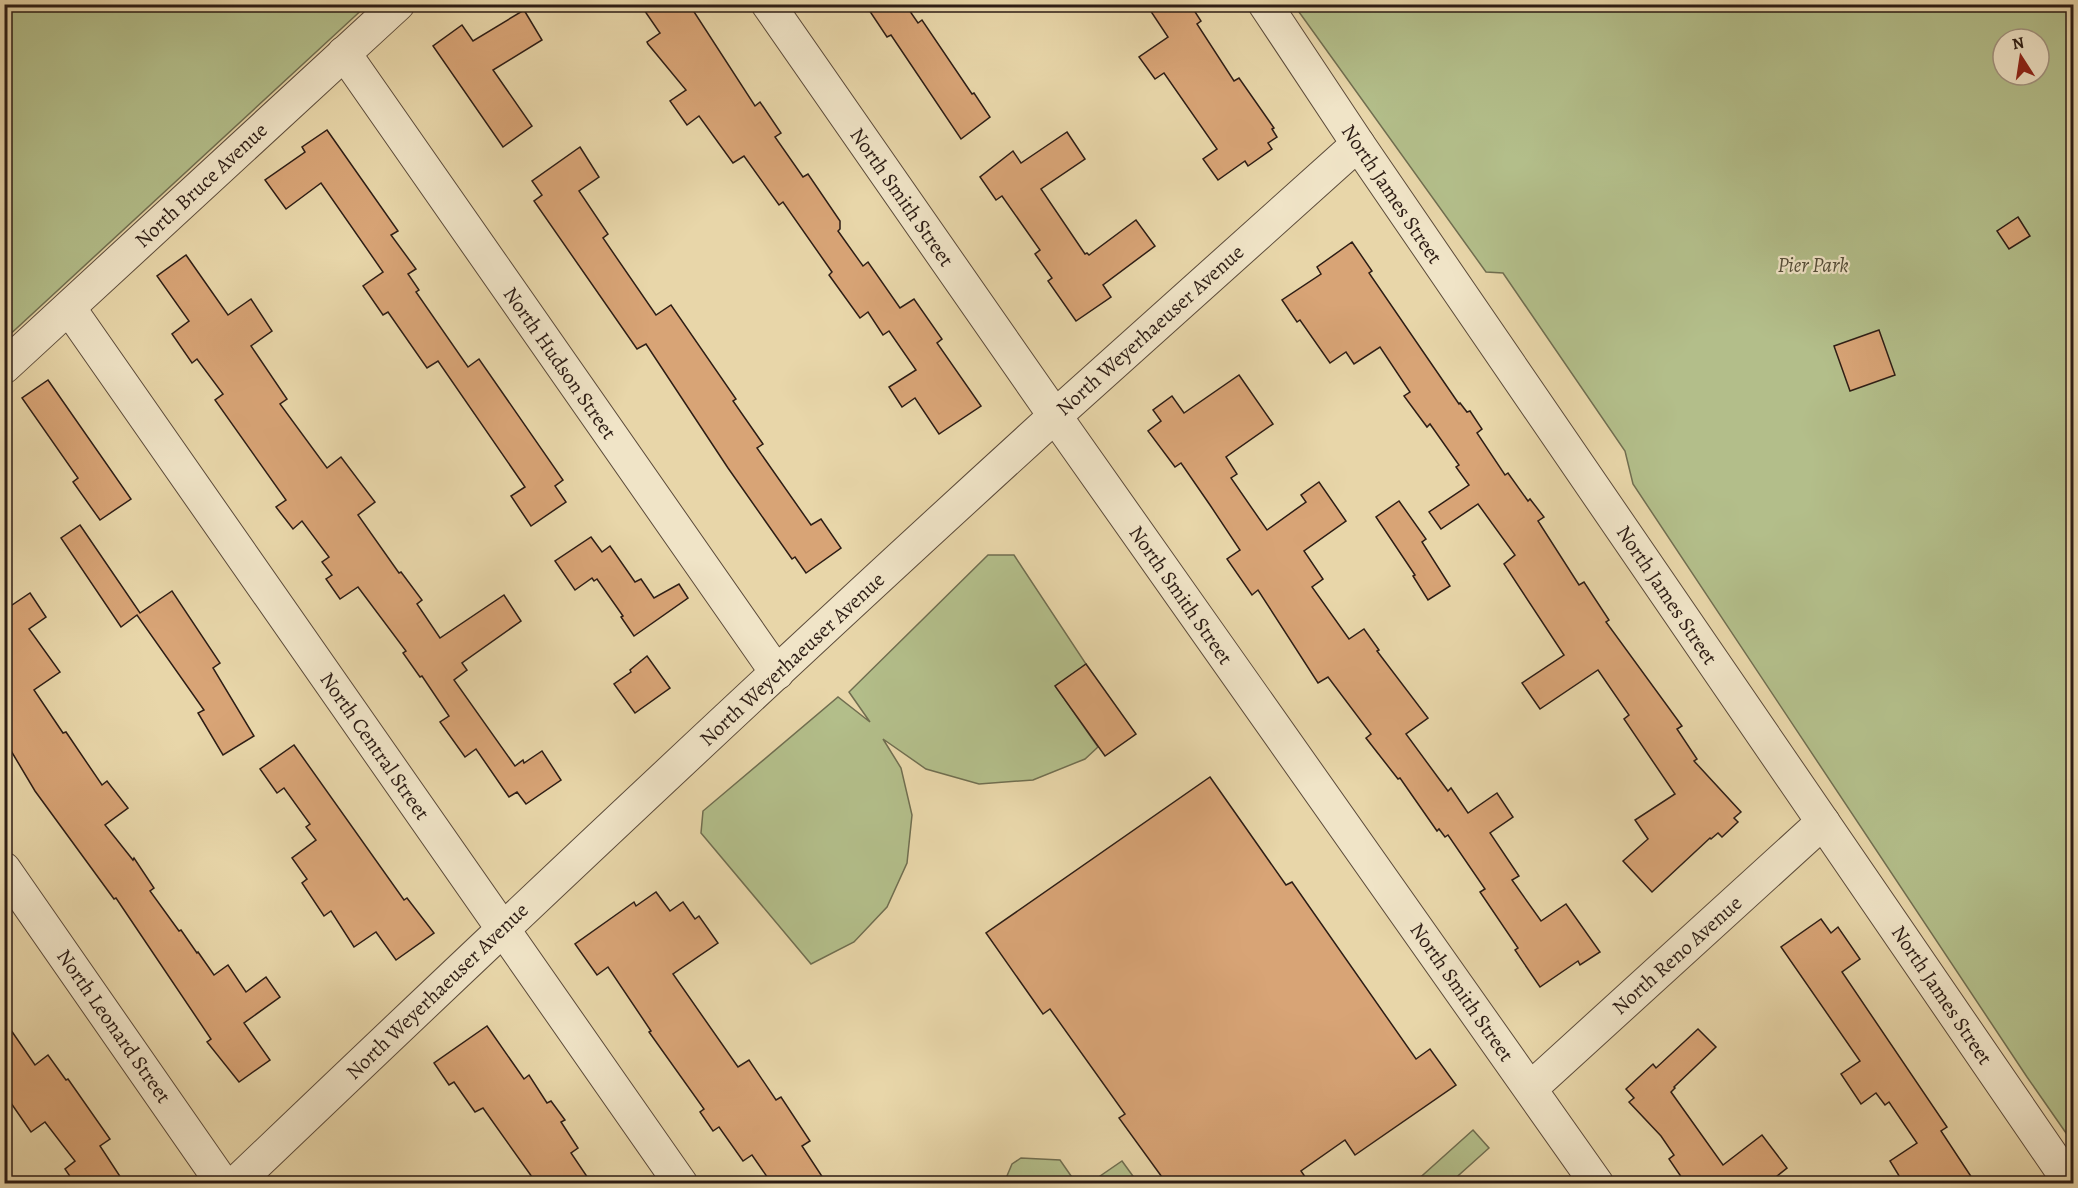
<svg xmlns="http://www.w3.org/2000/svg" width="2078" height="1188" viewBox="0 0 2078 1188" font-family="Alegreya,serif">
<rect width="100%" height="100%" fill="#e8d6a9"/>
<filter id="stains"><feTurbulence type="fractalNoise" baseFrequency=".00333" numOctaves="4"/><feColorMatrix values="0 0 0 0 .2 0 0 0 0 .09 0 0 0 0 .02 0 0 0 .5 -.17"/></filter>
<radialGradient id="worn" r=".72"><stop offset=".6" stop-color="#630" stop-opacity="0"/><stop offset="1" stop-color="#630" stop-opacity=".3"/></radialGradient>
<g fill="#b3be8a" stroke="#706e50" stroke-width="1.5" fill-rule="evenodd">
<path d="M5 4H367V5L5 339Z"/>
<path d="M1294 5H2073V1143L2027 1077 1633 484 1625 451 1503 273 1486 272ZM2003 39H2039V75H2003Z"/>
<path d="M988 555H1014L1086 664 1056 687 1098 747 1085 759 1033 780 979 784 926 769 883 739 901 768 912 815 907 863 887 907 854 942 811 964 701 833 703 811 838 697 870 722 849 692Z"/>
<path d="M1473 1130 1489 1148 1450 1183H1414Z"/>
<path d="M1021 1158 1060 1160 1076 1183H1004L1012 1164Z"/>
<path d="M1122 1161 1138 1183H1090Z"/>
</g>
<g fill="#d8a476" stroke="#2d1d15" stroke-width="1.5">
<path d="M640 4H689L755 106 760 102 781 133 775 137 803 177 808 174 840 221V229L838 231 863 266 868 262 900 308 914 299 942 339 937 343 981 406 939 434 915 398 902 407 889 387 916 370 889 331 883 335 868 312 860 318 829 275 832 272 783 202 779 205 744 156 733 163 699 116 687 125 670 101 686 90 648 44 647 42 660 33Z"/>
<path d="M865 4H905L918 23 922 20 972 94 974 93 990 117 961 139 891 35 887 37Z"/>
<path d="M1146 4H1190L1201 21 1197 24 1234 81 1239 78 1274 128 1272 129 1277 137 1268 143 1272 149 1248 166 1245 161 1218 180 1203 159 1217 149 1164 73 1155 79 1139 57 1168 37Z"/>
<path d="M524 10 542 40 493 70 532 126 503 147 433 46 462 25 473 41Z"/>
<path d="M327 130 398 231 391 235 416 269 408 274 419 290 416 292 468 367 479 359 563 480 555 486 566 502 531 526 511 496 525 487 438 361 427 368 388 312 383 315 363 286 383 272 321 183 286 209 265 180 305 152 302 147Z"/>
<path d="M1067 132 1085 159 1041 189 1085 254 1087 253 1089 255 1136 220 1155 246 1103 285 1111 297 1076 321 1048 281 1052 278 1035 254 1040 250 1002 196 996 200 980 177 1013 151 1021 163Z"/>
<path d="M580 147 599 177 579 191 608 234 603 238 656 315 671 305 736 399 733 401 763 444 757 448 811 525 821 519 841 548 806 573 795 557 792 559 728 468 646 344 637 349 534 201 542 195 532 181Z"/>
<path d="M2018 217 2030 236 2009 249 1997 231Z"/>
<path d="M1352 242 1372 271 1369 273 1459 404 1460 403 1467 412 1470 411 1482 429 1477 433 1505 475 1508 473 1528 501 1530 499 1544 517 1538 521 1579 585 1584 582 1609 620 1606 622 1682 726 1677 729 1697 759 1694 761 1741 812 1734 818 1738 822 1722 837 1718 833 1711 839 1710 838 1652 892 1623 861 1648 839 1635 820 1675 794 1624 719 1629 715 1598 670 1540 709 1522 683 1564 655 1504 564 1515 555 1478 504 1441 529 1429 512 1469 485 1456 467 1459 465 1430 424 1427 427 1404 396 1410 392 1380 347 1354 364 1346 352 1330 363 1300 320 1297 322 1282 300 1321 274 1317 267Z"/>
<path d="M186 255 228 315 251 299 272 331 251 346 287 399 280 404 327 468 341 457 375 502 358 515 399 573 401 572 422 600 417 604 440 638 504 595 521 621 462 663 467 670 454 680 515 766 523 760 524 763 542 751 561 780 526 804 517 792 509 797 476 749 465 757 440 722 449 716 422 676 420 677 403 653 406 651 358 587 340 599 326 579 332 575 322 562 329 557 302 521 293 529 276 507 286 500 215 400 223 394 197 359 192 363 172 334 189 321 157 276Z"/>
<path d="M1879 330 1895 375 1850 391 1834 346Z"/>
<path d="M1239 375 1273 424 1226 457 1237 474 1231 478 1267 530 1306 502 1301 495 1319 482 1346 521 1304 551 1323 579 1312 587 1349 639 1364 629 1379 650 1377 651 1428 718 1406 734 1448 791 1451 788 1468 813 1497 793 1513 817 1490 833 1519 876 1512 880 1541 921 1566 904 1600 952 1580 965 1578 961 1540 987 1515 950 1518 948 1480 892 1485 889 1448 835 1445 837 1439 829 1437 831 1400 778 1398 779 1366 738 1371 734 1328 677 1318 683 1258 590 1252 595 1227 559 1240 550 1210 505 1181 463 1175 467 1148 431 1161 421 1153 410 1172 396 1184 413Z"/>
<path d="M48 380 131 499 100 520 73 482 78 478 22 398Z"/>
<path d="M1399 501 1426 539 1422 542 1450 586 1428 600 1413 576 1415 575 1376 517Z"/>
<path d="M80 525 140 613 172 591 220 663 213 668 254 736 223 755 198 713 204 710 137 615 121 627 61 538Z"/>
<path d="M591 537 602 552 610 546 635 582 641 579 654 598 679 584 688 598 634 636 621 617 623 616 597 579 594 581 592 578 575 590 555 561Z"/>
<path d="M30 593 46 617 29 629 60 672 34 690 63 733 66 732 102 785 107 781 128 808 105 825 133 860 134 858 154 888 150 891 179 931 181 930 197 953 198 952 214 975 228 965 246 992 266 977 280 997 244 1023 270 1060 239 1082 207 1042 211 1039 116 898 114 899 35 791 4 739V594L12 605Z"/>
<path d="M647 656 670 688 635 713 614 684 631 672 630 670Z"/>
<path d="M1086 664 1136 734 1105 756 1055 686Z"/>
<path d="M294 745 404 900 407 898 434 933 396 960 376 932 354 947 331 911 324 916 302 883 307 879 292 858 316 840 306 827 310 824 284 788 277 793 260 769Z"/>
<path d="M1210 777 1286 885 1292 882 1416 1059 1430 1049 1456 1085 1355 1155 1345 1140 1301 1171 1310 1184H1167L1119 1118 1125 1114 1050 1009 1043 1014 986 933Z"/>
<path d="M656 892 670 911 683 902 695 919 699 916 718 943 673 974 738 1067 749 1060 776 1100 781 1097 810 1141 802 1146 827 1184H772L752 1155 743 1161 719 1127 713 1131 700 1112 704 1109 649 1032 651 1031 608 967 597 975 575 944 634 902 636 906Z"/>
<path d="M1821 919 1831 933 1838 927 1860 959 1842 972 1947 1127 1941 1131 1976 1184H1904L1890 1161 1917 1143 1889 1102 1885 1105 1876 1093 1861 1104 1841 1074 1860 1061 1781 947Z"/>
<path d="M4 1020 35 1065 48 1055 66 1080 68 1079 110 1139 100 1146 125 1184H75L65 1169 75 1161 45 1122 31 1132 4 1093Z"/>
<path d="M487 1026 524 1079 529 1075 547 1103 551 1101 565 1120 561 1122 578 1148 571 1153 592 1184H537L483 1108 475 1112 454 1082 449 1085 434 1063Z"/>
<path d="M1698 1029 1716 1047 1674 1087 1675 1088 1671 1092 1723 1165 1762 1135 1787 1168 1767 1184H1686L1669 1159 1674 1155 1661 1136 1629 1102 1634 1098 1626 1089 1653 1064 1656 1068Z"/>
</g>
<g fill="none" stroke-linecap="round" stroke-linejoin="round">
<g stroke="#5c4b3a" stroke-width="35">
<g id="minor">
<path d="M768 4 1055 416 1597 1184"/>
<path d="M1265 4 1358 144 2071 1184"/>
<path d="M344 53 777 673"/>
<path d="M69 308 681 1184"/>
<path d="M4 367 398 4"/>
<path d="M4 869 223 1184"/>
<path d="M1531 1088 1823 822"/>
<path d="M235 1184C506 925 778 668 1055 416 1155 325 1257 235 1358 144"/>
</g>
</g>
<use href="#minor" stroke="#f0e4c7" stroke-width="33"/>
</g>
<g text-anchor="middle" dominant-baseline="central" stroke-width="4.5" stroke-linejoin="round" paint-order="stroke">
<g font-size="21" fill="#2d1d15" stroke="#f0e4c7">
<text transform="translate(201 185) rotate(-43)">North Bruce Avenue</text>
<text transform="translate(1392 194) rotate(56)">North James Street</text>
<text transform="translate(902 197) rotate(55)">North Smith Street</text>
<text transform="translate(1150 330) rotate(-42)">North Weyerhaeuser Avenue</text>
<text transform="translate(560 363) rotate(55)">North Hudson Street</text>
<text transform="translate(1181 595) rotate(55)">North Smith Street</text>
<text transform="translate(1667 595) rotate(56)">North James Street</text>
<text transform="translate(792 659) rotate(-43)">North Weyerhaeuser Avenue</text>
<text transform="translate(375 746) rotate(55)">North Central Street</text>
<text transform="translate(1677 955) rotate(-42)">North Reno Avenue</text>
<text transform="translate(437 991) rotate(-44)">North Weyerhaeuser Avenue</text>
<text transform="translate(1462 992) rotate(55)">North Smith Street</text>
<text transform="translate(1942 995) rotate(56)">North James Street</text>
<text transform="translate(114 1026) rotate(55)">North Leonard Street</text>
</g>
<g font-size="21" font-style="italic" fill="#554d38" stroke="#f0e4c7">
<text x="1813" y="265">Pier Park</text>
</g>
</g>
<rect width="2078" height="1188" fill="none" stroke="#e8d6a9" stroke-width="24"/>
<rect x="6" y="6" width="2066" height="1176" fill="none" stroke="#2d1d15" stroke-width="3"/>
<rect x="12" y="12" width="2054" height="1164" fill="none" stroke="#2d1d15" stroke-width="1.5"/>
<g transform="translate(2021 57) rotate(348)"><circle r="28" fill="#f0e4c7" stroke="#a29480" stroke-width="1.5"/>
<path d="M0-4.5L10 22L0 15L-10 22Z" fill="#8f2418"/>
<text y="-9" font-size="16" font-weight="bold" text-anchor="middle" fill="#2d1d15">N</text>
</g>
<rect width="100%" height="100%" filter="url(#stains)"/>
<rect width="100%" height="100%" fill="url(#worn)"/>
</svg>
